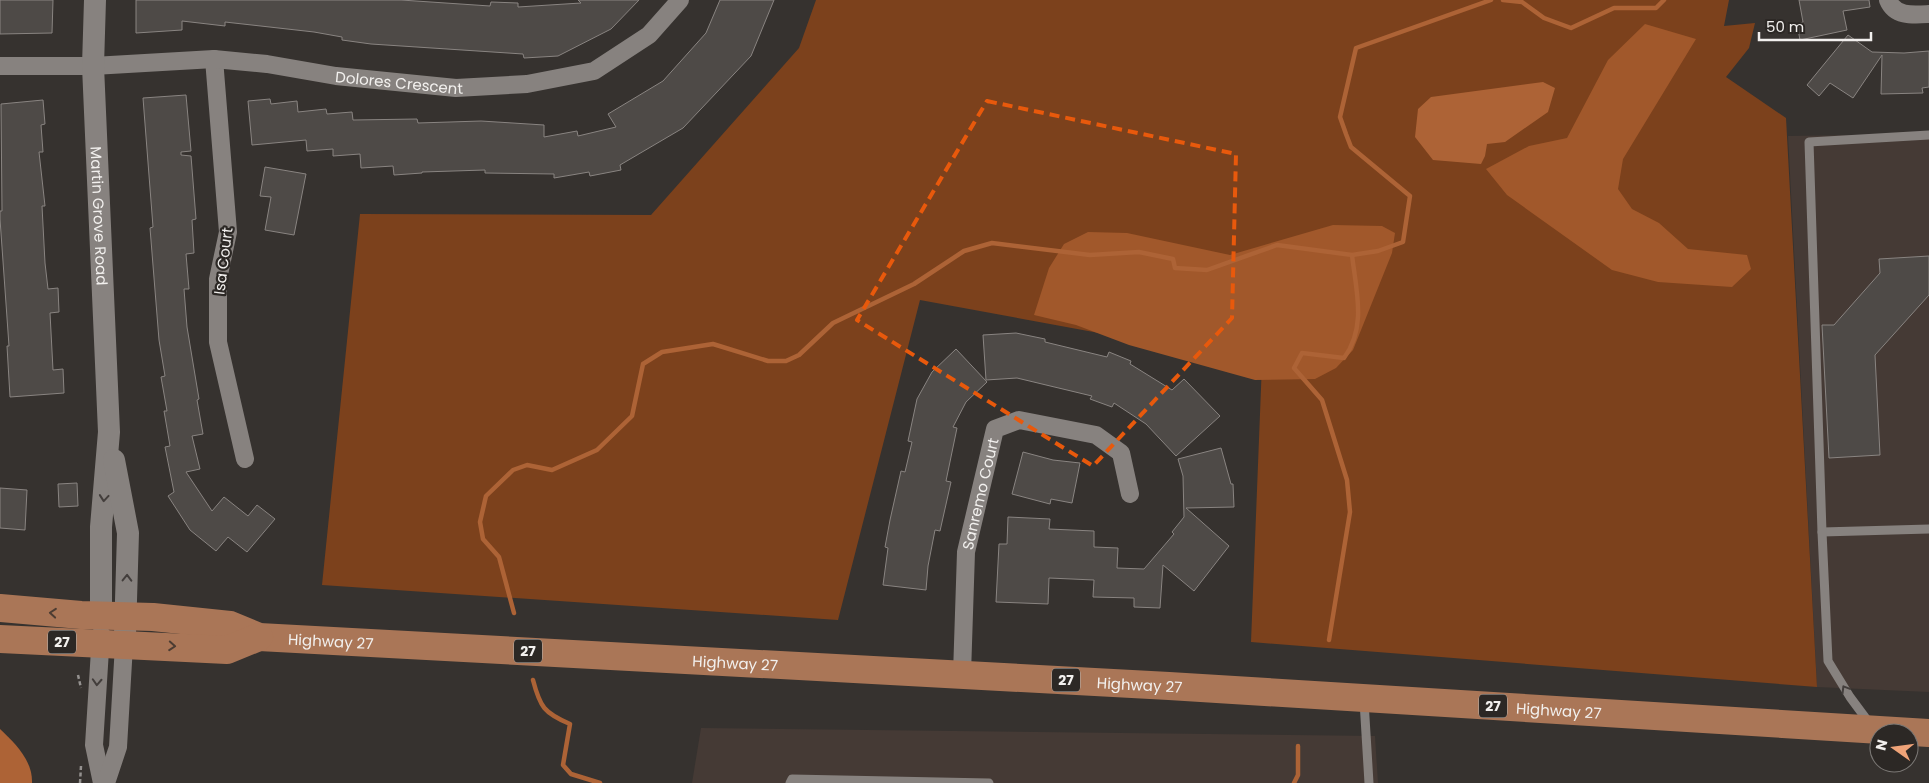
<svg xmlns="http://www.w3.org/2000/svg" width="1929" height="783" viewBox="0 0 1929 783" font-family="Poppins,sans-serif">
<rect width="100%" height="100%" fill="#36322f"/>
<g fill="#453a35">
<path d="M1929 134V692L1817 687 1788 136Z"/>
<path d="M701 728 1375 736 1378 783H692Z"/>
</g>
<path fill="#7c411c" d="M816 0H1729L1724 26 1755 23 1749 48 1726 77 1786 118 1817 687 1251 642 1262 363 920 300 838 620 322 585 360 214 651 215 799 48Z"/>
<g fill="#a1582b">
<path d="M1645 24 1696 39 1623 159 1618 189 1632 209 1659 223 1688 249 1747 255 1751 269 1732 287 1658 282 1612 270 1507 195 1486 169 1529 146 1567 138 1608 60Z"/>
<path d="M1333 225 1382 226 1395 233 1392 253 1353 350 1336 368 1315 379 1255 380 1129 345 1076 325 1034 315 1049 268 1064 244 1088 232 1127 233 1230 255Z"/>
</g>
<g fill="#ad6336">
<path d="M1543 82 1555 88 1548 112 1505 142 1487 144 1485 156 1481 164 1433 160 1415 137 1418 109 1431 97Z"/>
<path d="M0 729C15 743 33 761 32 783H0Z"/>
</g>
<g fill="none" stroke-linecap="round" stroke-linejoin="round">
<g stroke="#ad6336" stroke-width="4.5">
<path d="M1503 0 1522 2 1544 18 1571 28 1614 8H1656L1664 0"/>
<path d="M514 613 499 557 483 539 480 522 486 496 513 470 527 465 552 470 597 450 632 416 643 364 662 352 713 344 768 361H786L799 355 833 323 914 284 964 251 992 243 1090 255 1139 252 1173 259 1175 268 1207 270 1277 245 1352 255 1378 251 1403 242 1410 196 1351 147 1346 134 1340 117 1356 48 1491 0"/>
<path d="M1329 640 1350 512 1347 480 1322 400 1294 368 1302 353 1344 358C1367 327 1356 290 1352 255"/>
<path d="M533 680C540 707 544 713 570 724L563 765 571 774 600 783"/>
<path d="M1294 783 1298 775V746"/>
</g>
</g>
<g fill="#4e4a47" stroke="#898481">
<path d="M0 0H53L52 33 0 34Z"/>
<path d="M136 0H401L490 6 491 2 518 3V7L581 3 578 0H639L611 29 558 56 524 58 523 54 371 44 342 40V37L314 32 225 22V26L182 21V30L136 33Z"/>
<path d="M720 0H774L751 56 683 128 620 165 621 170 590 176 589 172 554 178V174L485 173V170L422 172V173L394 175 393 166 361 168 360 154 333 156V149L307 151 306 140 252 145 248 101 270 99 271 104 297 101 298 112 326 109 327 114 352 112 353 120 417 119 418 123 481 121 544 125V137L577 131 578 136 616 127 608 114 663 81 706 33Z"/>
<path d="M1799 0H1869L1870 7 1843 11 1847 30 1800 40 1797 24 1803 22Z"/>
<path d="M1848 35 1872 52 1904 53 1929 51V87L1922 88 1923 93 1881 94 1882 55 1853 98 1830 83 1819 96 1807 85Z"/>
<path d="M186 95 191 151 181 152V155L191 156 196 219 192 220 194 253 186 254 189 289H184L187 327 199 399 197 400 203 434 192 436 200 469 186 472 212 511 224 497 248 516 257 505 275 519 247 552 228 537 216 551 190 530 168 496 174 492 165 447 170 446 164 411H167L161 377 165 376 159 340 150 228 153 227 143 98Z"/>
<path d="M43 100 45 124 41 125 43 152H39L45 206H42L45 263 48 289 58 288 59 312 50 313 53 370 63 369 64 393 10 397 7 346H9L0 219V211H2L1 104Z"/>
<path d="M265 167 306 174 294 235 265 230 271 197 260 196Z"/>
<path d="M1929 256V295L1875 355 1880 455 1829 458 1822 325H1834L1880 273 1879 259Z"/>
<path d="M1016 333 1045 339V342L1107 357 1109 352 1131 361 1130 364 1172 390 1184 379 1220 416 1176 456 1146 424 1114 403 1112 407 1090 399 1092 396 1017 378 986 380 983 335Z"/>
<path d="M956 349 987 382 966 402 953 427 957 428 946 481 951 482 940 531 935 530 928 566 926 590 883 585 888 548 885 547 890 520 901 471 905 472 912 442 908 441 917 399 932 372Z"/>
<path d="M1221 448 1231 484H1233L1234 507 1186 508 1229 546 1194 591 1163 565 1160 608 1134 607V598L1093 597 1094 580 1049 578 1048 604 996 602 999 544H1007L1008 517 1050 519 1049 529 1094 531V547L1118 548 1117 568 1144 569 1174 534 1172 532 1184 517 1183 476 1178 459Z"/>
<path d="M1023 452 1053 460 1080 463 1072 503 1051 499 1050 504 1012 494Z"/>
<path d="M77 483 78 506 59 507 58 484Z"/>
<path d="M0 488 27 490 25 530 0 528Z"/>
</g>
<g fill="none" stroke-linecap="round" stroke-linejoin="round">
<g stroke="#94918f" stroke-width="2.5" stroke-dasharray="4 2.5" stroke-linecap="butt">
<path d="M78 675 81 688"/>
<path d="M80 783 81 766"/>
</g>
<g stroke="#87827f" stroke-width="9">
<path d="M1822 532 1929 529"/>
<path d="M1364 701 1369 783"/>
<path d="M1870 724 1850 697 1828 661 1822 532 1809 142 1929 135"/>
<path d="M790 783 792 779 989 783"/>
</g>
<g stroke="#87827f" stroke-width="18">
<path d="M1888 0C1895 17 1913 15 1929 14"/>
<path d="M214 59 228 232 218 279V342L245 459"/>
<path id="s1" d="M0 66H93L214 59 267 64 336 76 456 88 527 84 594 71 649 35 680 0"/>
<path d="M101 634 94 745 102 783"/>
<path id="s2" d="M962 674 966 552 995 429 1019 420 1096 435 1121 453 1130 494"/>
<path d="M106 783 118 747 124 645"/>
</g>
<g stroke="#87827f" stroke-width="22">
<path id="s3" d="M95 0 93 66 109 432 101 527V616"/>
<path d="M114 460 128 533 125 634"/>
</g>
<g stroke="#aa7657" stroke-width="28">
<path id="s4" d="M0 608 81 615 153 617 230 625 259 637 1169 686 1929 733"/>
<path d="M0 639 227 650 259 637"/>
</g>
</g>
<defs><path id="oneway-chevron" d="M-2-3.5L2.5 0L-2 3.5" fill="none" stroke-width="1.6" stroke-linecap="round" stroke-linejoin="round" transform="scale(1.25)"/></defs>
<g stroke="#433e3c">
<use href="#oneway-chevron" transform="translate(104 498) rotate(95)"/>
<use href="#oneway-chevron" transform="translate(127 578) rotate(-89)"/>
<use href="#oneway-chevron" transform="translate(97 682) rotate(93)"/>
<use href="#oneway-chevron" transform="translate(1845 689) rotate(-121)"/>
</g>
<g stroke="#4c3c32">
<use href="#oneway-chevron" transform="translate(53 613) rotate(-175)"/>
<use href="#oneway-chevron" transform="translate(172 646) rotate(4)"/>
</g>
<path fill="none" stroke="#e8590c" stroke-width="4" stroke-dasharray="10 6" stroke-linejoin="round" d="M987 101 1236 154 1232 318 1093 466 857 320Z"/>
<g text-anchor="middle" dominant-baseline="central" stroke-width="4.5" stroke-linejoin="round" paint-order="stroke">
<g fill="#2c2825" stroke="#b7b4b2" stroke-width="1">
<rect x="48" y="630.5" width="28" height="23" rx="4"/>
<rect x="514" y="639.5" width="28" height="23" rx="4"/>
<rect x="1052" y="668.5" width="28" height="23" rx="4"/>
<rect x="1479" y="694.5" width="28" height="23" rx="4"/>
</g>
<g font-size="14" font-weight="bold" fill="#f2f0ee">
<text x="62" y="642">27</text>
<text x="528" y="651">27</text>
<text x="1066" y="680">27</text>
<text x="1493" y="706">27</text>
</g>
<g font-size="15" fill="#f2f0ee" stroke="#2c2825">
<text stroke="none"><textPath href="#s1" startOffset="401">Dolores Crescent</textPath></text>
<text stroke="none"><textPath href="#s3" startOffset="216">Martin Grove Road</textPath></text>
<text transform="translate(223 261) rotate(-83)">Isa Court</text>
<text stroke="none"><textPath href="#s2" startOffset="182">Sanremo Court</textPath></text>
<text stroke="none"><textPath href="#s4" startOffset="334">Highway 27</textPath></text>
<text stroke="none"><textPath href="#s4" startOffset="739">Highway 27</textPath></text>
<text stroke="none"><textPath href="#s4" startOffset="1144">Highway 27</textPath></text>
<text stroke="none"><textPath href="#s4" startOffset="1564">Highway 27</textPath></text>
</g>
</g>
<g transform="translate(1894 748) rotate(284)"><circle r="24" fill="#2c2825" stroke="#7b7875"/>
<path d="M0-4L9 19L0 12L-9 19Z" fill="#efa378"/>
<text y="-8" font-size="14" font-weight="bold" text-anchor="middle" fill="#f2f0ee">N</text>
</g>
<path d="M1759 32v8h112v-8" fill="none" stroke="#f2f0ee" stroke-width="2.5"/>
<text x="1766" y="32" font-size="15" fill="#f2f0ee" stroke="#2c2825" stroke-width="4" paint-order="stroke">50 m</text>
</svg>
